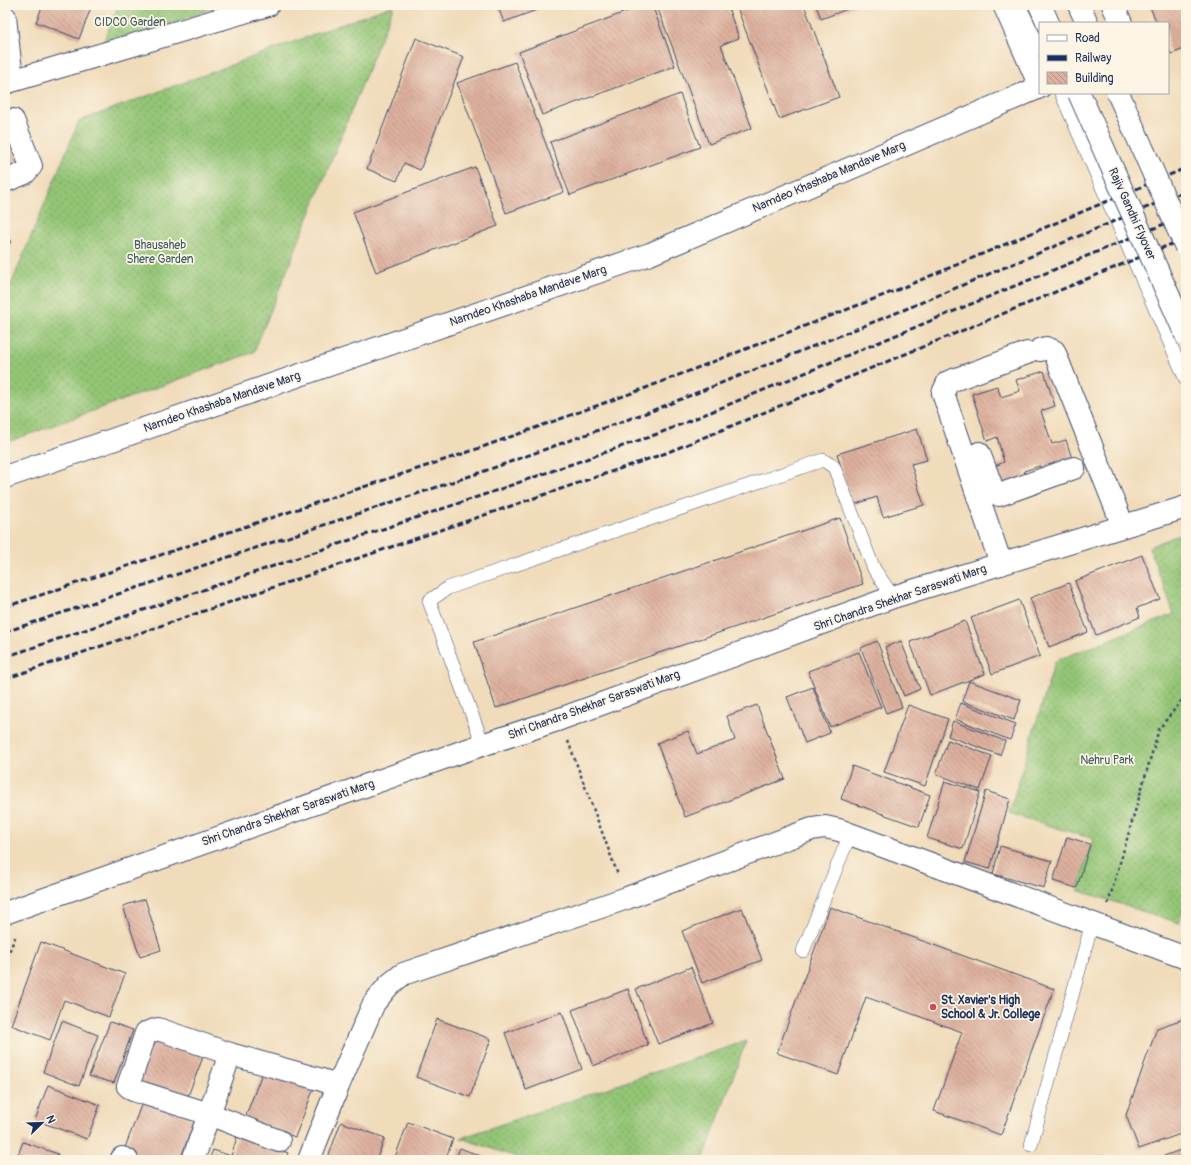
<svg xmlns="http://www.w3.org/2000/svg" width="1191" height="1165" viewBox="0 0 1191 1165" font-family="Pangolin,sans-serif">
<defs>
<pattern id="grass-dots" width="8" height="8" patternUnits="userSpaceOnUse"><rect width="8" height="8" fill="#93c575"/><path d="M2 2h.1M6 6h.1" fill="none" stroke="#77a063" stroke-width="1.8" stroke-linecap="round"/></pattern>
<pattern id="building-back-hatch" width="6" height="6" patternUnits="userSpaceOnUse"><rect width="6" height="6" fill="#deb09d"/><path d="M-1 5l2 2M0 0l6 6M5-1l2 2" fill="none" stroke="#b39083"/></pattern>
</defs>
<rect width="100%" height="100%" fill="#fcf5e5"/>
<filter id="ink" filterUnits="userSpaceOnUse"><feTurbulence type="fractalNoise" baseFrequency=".025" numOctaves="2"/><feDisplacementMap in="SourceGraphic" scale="8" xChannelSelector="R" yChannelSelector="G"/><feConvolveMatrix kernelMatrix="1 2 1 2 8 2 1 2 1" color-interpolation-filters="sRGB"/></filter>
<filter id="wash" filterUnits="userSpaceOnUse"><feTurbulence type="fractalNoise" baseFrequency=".012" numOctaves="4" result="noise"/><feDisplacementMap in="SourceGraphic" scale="16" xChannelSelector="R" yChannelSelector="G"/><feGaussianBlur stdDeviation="0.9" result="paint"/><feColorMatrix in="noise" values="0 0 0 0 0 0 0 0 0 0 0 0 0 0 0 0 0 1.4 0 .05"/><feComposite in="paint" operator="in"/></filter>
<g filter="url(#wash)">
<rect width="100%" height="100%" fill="#f0dbba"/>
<g fill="url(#grass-dots)" stroke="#577a6a">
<path d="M118 5H221L100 51Z"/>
<path d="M394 5 254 352 5 443V299L79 121Z"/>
<path d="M1186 532V901L1179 923 1077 890 1093 839 1009 813 1055 661 1174 614 1149 547Z"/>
<path d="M746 1041 703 1160H525L461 1138Z"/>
<path d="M1104 1157 1105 1160H1052Z"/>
</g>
<g id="blocks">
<g fill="url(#building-back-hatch)">
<path d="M43 5H92L79 39 36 22Z"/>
<path d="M497 5H550L504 22Z"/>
<path d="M644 5H652L675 66 542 115 519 52Z"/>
<path d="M670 5H727L739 38 721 45 752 128 709 144 658 9Z"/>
<path d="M736 5H804L839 97 779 119Z"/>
<path d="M816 5H858L821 19Z"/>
<path d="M1149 5H1186V48L1171 54 1168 47V23H1157Z"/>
<path d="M416 38 464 57 420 170 404 163 397 181 367 169Z"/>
<path d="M515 62 564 192 506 213 457 83Z"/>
<path d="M680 94 700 147 570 195 550 142Z"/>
<path d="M5 115 26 167 5 174Z"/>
<path d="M475 167 498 226 376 272 353 212Z"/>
<path d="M5 238 11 240 5 256Z"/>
<path d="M1044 371 1055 406 1041 411 1052 444 1066 440 1074 465 1043 475 1040 466 1024 471 1027 480 1002 487 995 466 1004 462 997 437 987 441 972 394 997 386 1001 397 1020 391 1016 380Z"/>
<path d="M917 429 927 460 911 464 924 505 883 517 877 497 853 505 837 454Z"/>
<path d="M840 518 863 584 496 708 474 642Z"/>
<path d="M1142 555 1160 599 1137 608 1140 617 1096 635 1075 581Z"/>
<path d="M1069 583 1088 632 1049 647 1030 598Z"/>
<path d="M1019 600 1040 656 992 674 971 618Z"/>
<path d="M965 621 985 674 930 695 910 642Z"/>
<path d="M877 641 902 707 886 713 861 648Z"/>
<path d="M901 641 920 689 904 696 885 647Z"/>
<path d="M859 652 881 707 830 727 808 671Z"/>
<path d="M969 681 1021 700 1014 720 962 701Z"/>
<path d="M813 687 830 733 805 743 787 697Z"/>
<path d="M961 703 1016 724 1010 740 955 719Z"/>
<path d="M757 705 785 779 685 817 657 743 688 731 697 754 735 740 727 716Z"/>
<path d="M908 705 948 719 925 786 884 772Z"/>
<path d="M953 721 1005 741 1000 755 948 736Z"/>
<path d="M948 740 992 756 980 790 936 774Z"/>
<path d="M852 766 930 795 919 827 841 799Z"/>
<path d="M945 781 980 792 963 849 927 838Z"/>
<path d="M986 791 1010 799 990 869 965 862Z"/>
<path d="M1067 837 1090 844 1077 888 1053 881Z"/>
<path d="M1000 846 1052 861 1044 888 993 874Z"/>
<path d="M145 899 161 950 140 957 123 906Z"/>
<path d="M830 907 1054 989 1001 1135 934 1111 962 1032 866 997 838 1075 777 1053Z"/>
<path d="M742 908 762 960 702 983 682 931Z"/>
<path d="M41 942 125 974 109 1017 64 1000 50 1040 11 1025Z"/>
<path d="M691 967 713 1023 658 1044 636 989Z"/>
<path d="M628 989 648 1045 593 1066 572 1010Z"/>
<path d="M562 1012 582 1069 526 1090 505 1033Z"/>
<path d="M1186 1018V1132L1139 1149 1126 1115 1157 1028Z"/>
<path d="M437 1019 491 1039 470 1097 416 1077Z"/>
<path d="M62 1021 98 1035 79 1086 43 1072Z"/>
<path d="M110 1022 133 1030 114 1083 89 1076Z"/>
<path d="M156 1036 205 1052 186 1101 135 1087Z"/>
<path d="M264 1068 314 1088 295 1137 245 1118Z"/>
<path d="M48 1085 100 1105 87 1139 35 1120Z"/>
<path d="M143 1100 195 1120 180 1160H143L123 1153Z"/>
<path d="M341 1122 385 1138 376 1160H327Z"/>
<path d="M408 1122 453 1139 445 1160H394Z"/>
<path d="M238 1134 288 1153 285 1160H209L213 1150 231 1156Z"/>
<path d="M23 1142 58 1154 56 1160H16Z"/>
<path d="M460 1148 491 1160H455Z"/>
<path d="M1186 1148V1160H1153Z"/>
</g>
</g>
</g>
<g filter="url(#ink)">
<use href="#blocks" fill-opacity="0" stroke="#3b496c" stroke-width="1"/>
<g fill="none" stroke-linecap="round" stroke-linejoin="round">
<g stroke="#3b496c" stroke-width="14">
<g id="lane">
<path d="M1019 5 1040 49"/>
<path d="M1061 93 1186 380"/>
<path d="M483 744 429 601 448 588 823 460 834 467 874 569 893 597"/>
<path d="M803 951 850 834"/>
<path d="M1031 1145 1092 923"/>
</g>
</g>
<g stroke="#3b496c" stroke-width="24">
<g id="street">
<path d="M1113 5 1121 23"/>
<path d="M5 17 12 80"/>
<path d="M5 181 25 173 31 166 13 120"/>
<path d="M1040 350 1046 348 1054 351 1123 526"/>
<path d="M979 453 993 490 999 495 1074 468"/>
<path d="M1001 564 943 393 948 382 1027 353"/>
<path d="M230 1054 158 1029 146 1033 128 1086 133 1090 209 1114 279 1141"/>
<path d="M122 1158 127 1160"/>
<path d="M193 1160 230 1054 322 1080 338 1086"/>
<path d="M309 1160 338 1086 374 1003 389 985 403 974 627 898 812 829 825 827 839 830 1186 958"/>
</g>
</g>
<g stroke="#3b496c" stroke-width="24">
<g id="secondary">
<path d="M1004 5 1040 86"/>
<path d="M1040 5 1048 23"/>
<path d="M1079 5 1087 23"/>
<path d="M5 83 268 5"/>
<path d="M5 477 650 254 1040 87"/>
<path d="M5 913 461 752 560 719 893 597 1186 507"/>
</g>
</g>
<g stroke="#3b496c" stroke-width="2.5" stroke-dasharray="3 3" stroke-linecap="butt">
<path d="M568 741 618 875"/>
<path d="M1108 904 1159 729 1186 695"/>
<path d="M5 962 16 935"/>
</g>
<use href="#lane" stroke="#fff" stroke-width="13"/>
<use href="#street" stroke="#fff" stroke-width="22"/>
<use href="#secondary" stroke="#fff" stroke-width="22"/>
<g stroke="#1b2f5e" stroke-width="3" stroke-dasharray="6 3" stroke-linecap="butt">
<path d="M5 607 474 450 643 389 897 290 1186 168"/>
<path d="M5 632 482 472 654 410 901 311 1186 191"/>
<path d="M5 657 489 493 660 433 1186 215"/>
<path d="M5 679 666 453 1186 238"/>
</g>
<g stroke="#3b496c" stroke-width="24" stroke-linecap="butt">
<g id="secondary-bridge">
<path d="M1079 93 1186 335"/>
<path d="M1118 93 1186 247"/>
</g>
</g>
<use href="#secondary-bridge" stroke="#fff" stroke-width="22"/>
</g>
</g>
<circle fill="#d1495b" stroke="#fcf5e5" stroke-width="1.5" cx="933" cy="1007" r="4"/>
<g text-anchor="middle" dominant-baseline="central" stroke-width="3.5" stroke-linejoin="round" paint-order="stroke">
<g font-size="12" fill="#3f5c65" stroke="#fcf5e5">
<text x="130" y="22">CIDCO Garden</text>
<text x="160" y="245">Bhausaheb<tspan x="160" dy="14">Shere Garden</tspan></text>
<text x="1107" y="760">Nehru Park</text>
</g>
<g font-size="12" fill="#1b2f5e" stroke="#fcf5e5">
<text transform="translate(829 177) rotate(-23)">Namdeo Khashaba Mandave Marg</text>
<text transform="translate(1132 214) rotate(66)">Rajiv Gandhi Flyover</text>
<text transform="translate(528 296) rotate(-19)">Namdeo Khashaba Mandave Marg</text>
<text transform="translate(222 402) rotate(-19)">Namdeo Khashaba Mandave Marg</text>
<text transform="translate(900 598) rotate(-19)">Shri Chandra Shekhar Saraswati Marg</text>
<text transform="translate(594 705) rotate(-20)">Shri Chandra Shekhar Saraswati Marg</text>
<text transform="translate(288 813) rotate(-19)">Shri Chandra Shekhar Saraswati Marg</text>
</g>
<g font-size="12" font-weight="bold" fill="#1b2f5e" stroke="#fcf5e5" text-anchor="start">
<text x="941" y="1000">St. Xavier's High<tspan x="941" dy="14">School &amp; Jr. College</tspan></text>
</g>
</g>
<rect width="1191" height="1165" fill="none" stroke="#fcf5e5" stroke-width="20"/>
<rect x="1039" y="22" width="130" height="72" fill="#fcf5e5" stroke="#a2a6af"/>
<rect x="1047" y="35" width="20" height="6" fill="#ffffff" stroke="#a2a6af"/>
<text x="1075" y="42" font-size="12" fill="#1b2f5e">Road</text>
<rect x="1047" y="55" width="20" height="6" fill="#1b2f5e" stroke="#a2a6af"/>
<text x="1075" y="62" font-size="12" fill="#1b2f5e">Railway</text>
<rect x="1047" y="72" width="20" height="12" fill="url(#building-back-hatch)" stroke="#a2a6af"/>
<text x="1075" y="82" font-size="12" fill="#1b2f5e">Building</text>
<g transform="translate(42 1123) rotate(67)" stroke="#fcf5e5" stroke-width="3" paint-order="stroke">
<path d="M0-3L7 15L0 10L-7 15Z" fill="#1b2f5e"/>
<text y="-6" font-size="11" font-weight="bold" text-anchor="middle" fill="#1b2f5e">N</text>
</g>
</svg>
